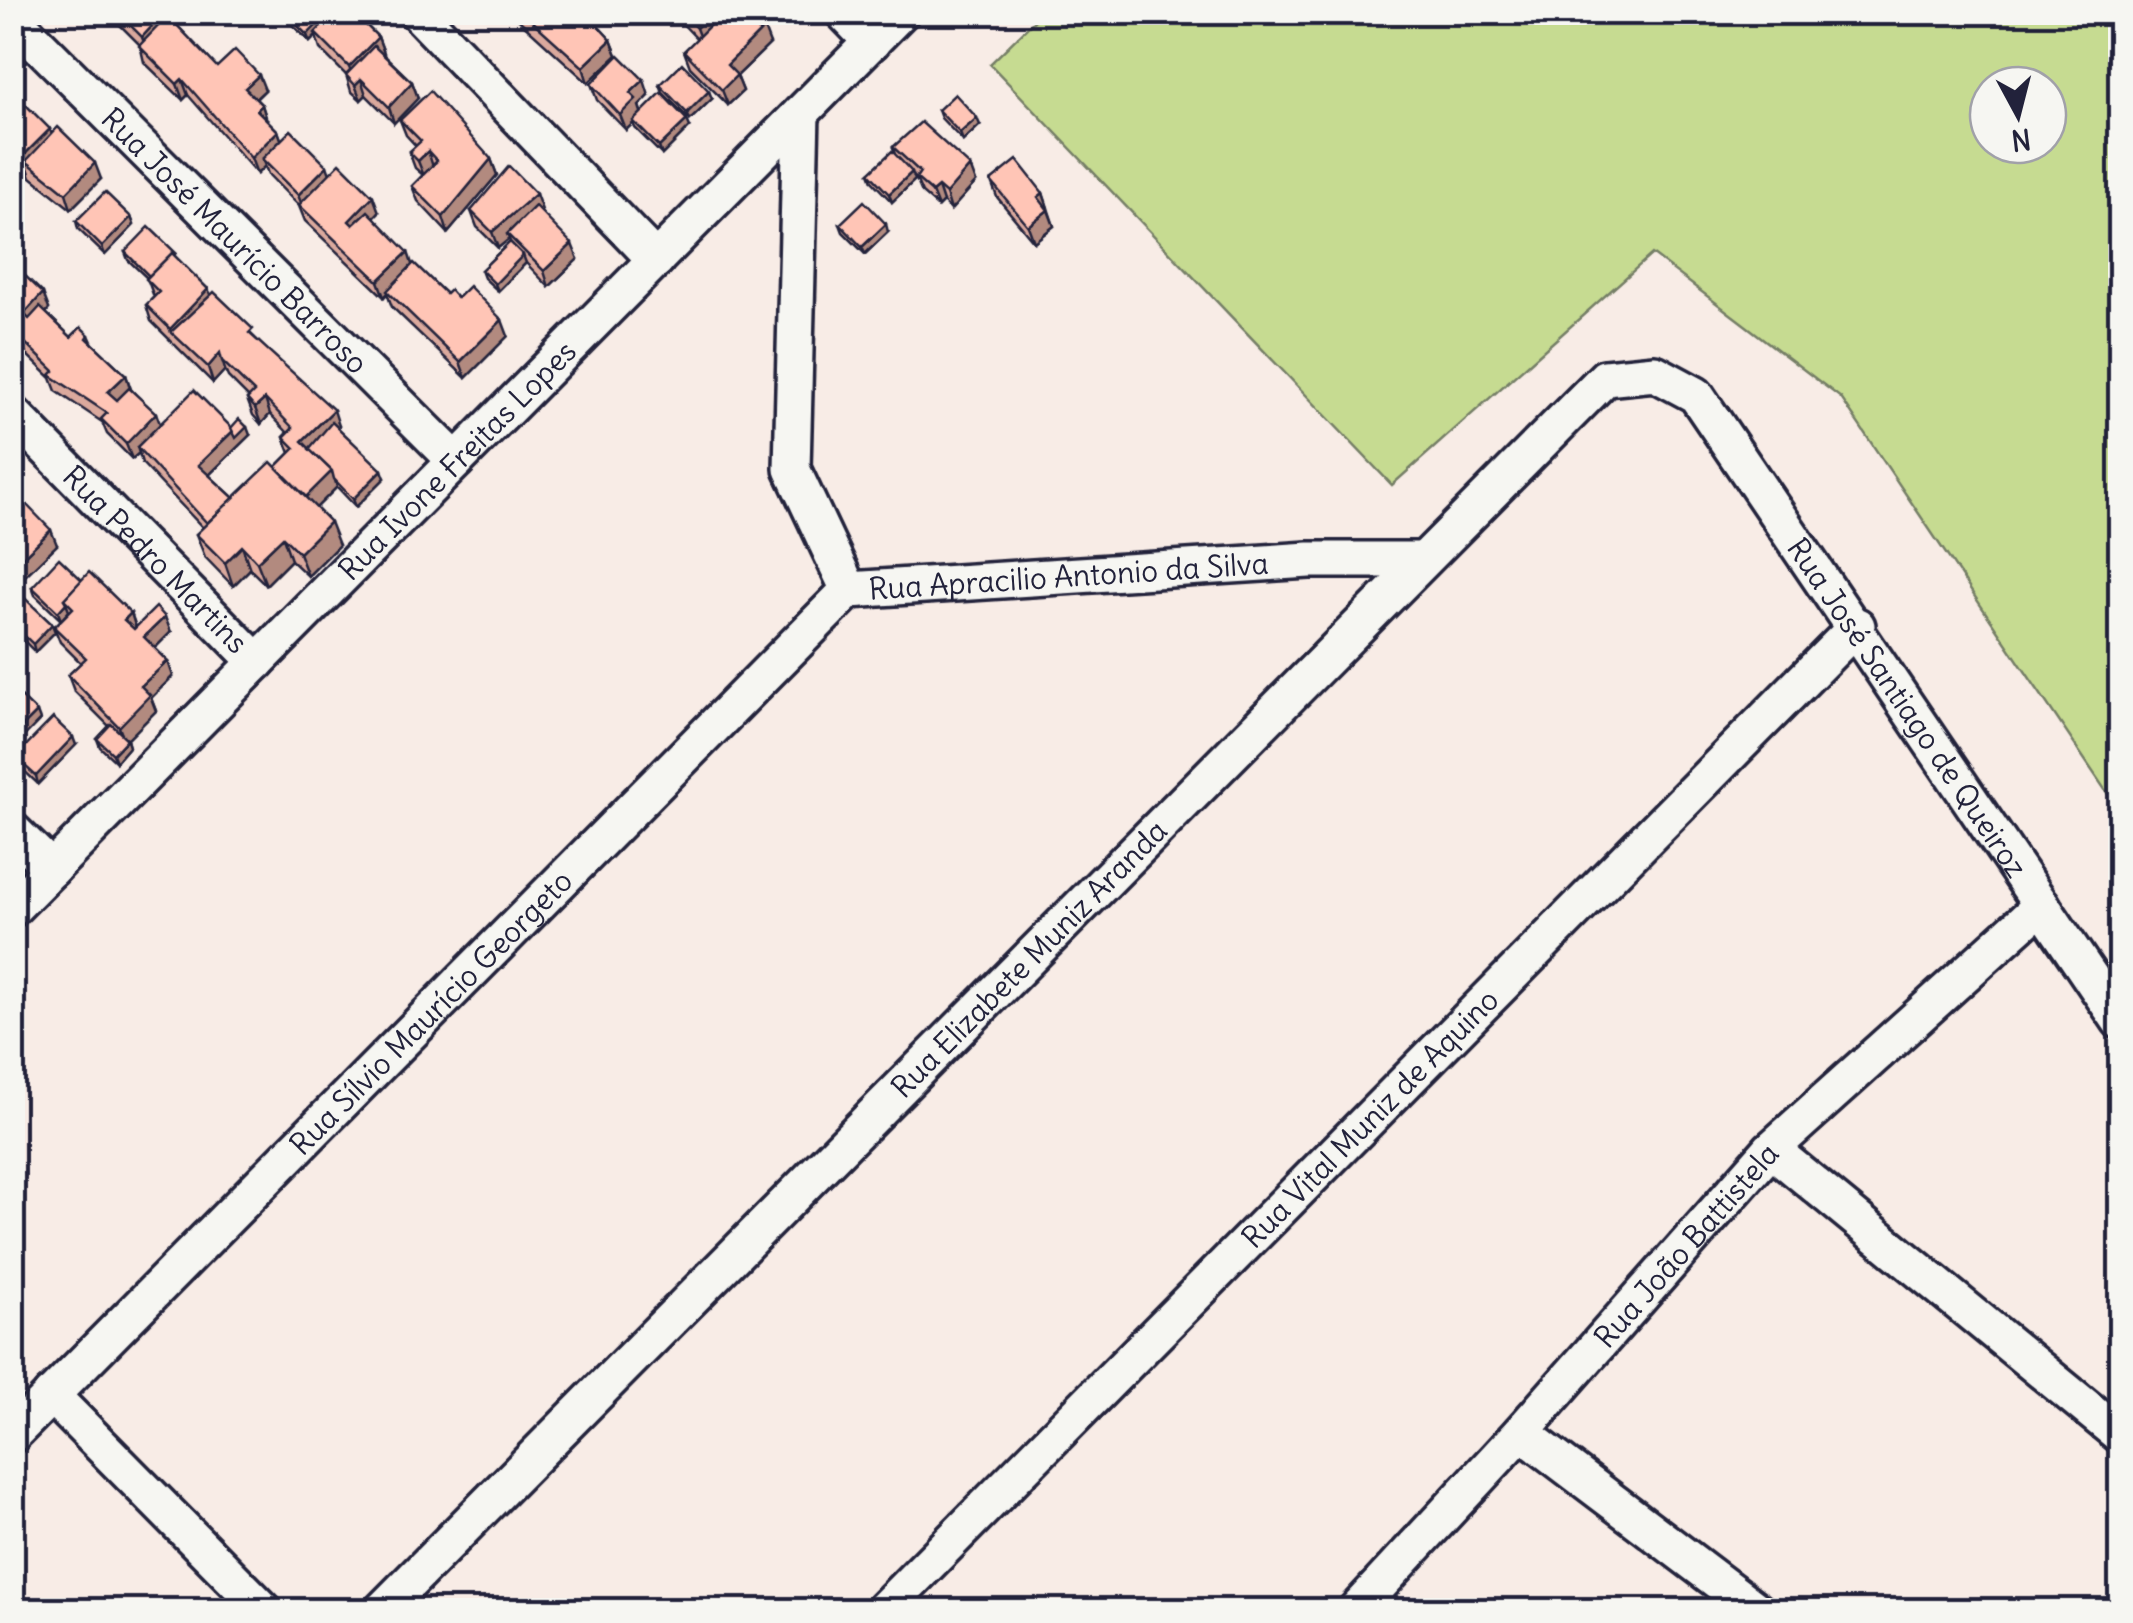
<svg xmlns="http://www.w3.org/2000/svg" width="2133" height="1623" viewBox="0 0 2133 1623" font-family="Delius,sans-serif">
<rect width="100%" height="100%" fill="#f8ece6"/>
<filter id="ink" filterUnits="userSpaceOnUse"><feTurbulence type="fractalNoise" baseFrequency=".01" numOctaves="2"/><feDisplacementMap in="SourceGraphic" scale="20" xChannelSelector="R" yChannelSelector="G"/><feConvolveMatrix kernelMatrix="1 2 1 2 8 2 1 2 1" color-interpolation-filters="sRGB"/></filter>
<g filter="url(#ink)">
<path fill="#c6db91" stroke="#747e66" stroke-width="2.5" fill-rule="evenodd" d="M1042 13H2120V812L1841 398 1652 254 1392 485 990 64ZM1988 85H2048V145H1988Z"/>
<g fill="none" stroke-linecap="round" stroke-linejoin="round">
<g stroke="#22223b" stroke-width="42">
<g id="street">
<path d="M417 12 656 260"/>
<path d="M843 12 872 42"/>
<path id="s1" d="M12 18 456 461"/>
<path d="M801 113 792 469 849 590"/>
<path id="s2" d="M12 413 257 662"/>
<path id="s3" d="M849 590 1309 560H1419"/>
<path d="M12 830 52 869"/>
<path id="s4" d="M12 909 901 12"/>
<path d="M1771 1149 2120 1435"/>
<path d="M51 1395 264 1610"/>
<path d="M1521 1432 1756 1610"/>
<path id="s5" d="M12 1435 849 590"/>
<path id="s6" d="M382 1610 1605 378 1655 373 1696 395 2120 1021"/>
<path id="s7" d="M883 1610 1857 626"/>
<path id="s8" d="M1356 1610 1521 1432 1771 1149 2042 905"/>
</g>
</g>
<use href="#street" stroke="#f6f6f2" stroke-width="35"/>
</g>
<g fill="#dba99d" stroke="#22223b" stroke-width="2.5">
<path d="M100 12H173L176 24 217 67 265 90 256 99 262 105 267 120 278 131 281 140 379 212 374 217 413 265 446 294 457 298 508 336 466 378 392 307 387 293 384 297 305 221 299 206 268 174 265 166 257 174 188 95 183 100 144 62 140 45 120 25 116 14 108 21Z"/>
<path d="M283 12H353L378 37 384 53 383 54 412 82 418 98 394 123 366 95 361 100 351 91 346 75 320 49 316 36 310 42 285 18Z"/>
<path d="M510 12H585L611 40 617 55 588 83Z"/>
<path d="M675 12H749L770 44 737 76 743 91 728 105 690 67 684 51 697 39 676 17Z"/>
<path d="M591 84 649 96 639 106 641 112 690 127 662 155 635 128 633 123 626 130 597 100Z"/>
<path d="M660 85 712 99 690 120 663 93Z"/>
<path d="M938 110 980 125 963 141 941 118Z"/>
<path d="M12 111 52 134 101 179 71 209 31 177 29 171 26 175 12 162Z"/>
<path d="M400 120 491 159 497 175 448 233 418 201 412 186 423 175 415 168 409 152 416 146 406 135Z"/>
<path d="M893 147 976 182 951 210 943 202 938 207 922 193 916 179 913 176 915 180 892 202 872 181 869 173 895 155Z"/>
<path d="M991 181 1043 193 1054 226 1034 242 997 197Z"/>
<path d="M542 210 540 211 578 259 549 287 526 263 498 291 484 278 481 270 510 242 509 239 498 248 477 227 471 211Z"/>
<path d="M131 217 134 225 105 255 78 229 76 221Z"/>
<path d="M840 224 888 232 865 254 843 232Z"/>
<path d="M125 252 178 260 208 289 211 295 257 340 339 426 338 428 385 478 356 507 337 487 316 508 339 545 308 576 291 560 266 585 250 569 233 586 205 557 196 534 203 528 142 463 139 453 132 459 107 434 102 422 56 391 51 378 21 349 16 336 12 332V262L15 270 49 309 46 313 71 337 89 335 93 344 126 375 131 389 160 424 231 428 250 435 209 475 234 498 276 467 290 453 284 437 288 433 270 414 261 424 253 415 247 399 249 398 228 377 225 370 213 383 151 321 146 305 154 297 147 278 128 260Z"/>
<path d="M12 512 57 545 25 576 12 563Z"/>
<path d="M82 580 131 613 136 627 171 632 155 648 173 676 151 698 156 711 127 740 129 747 116 762 100 747 97 739 109 726 74 691 68 675 81 663 60 642 54 627 61 620 35 595 32 587Z"/>
<path d="M12 588 52 624 55 632 35 652 12 629Z"/>
<path d="M76 745 38 784 18 765 15 757Z"/>
</g>
<g fill="#b28a7f" stroke="#22223b" stroke-width="2.5">
<path d="M105 12H115L116 14 108 21Z"/>
<path d="M165 12H173L176 23 147 52 142 37Z"/>
<path d="M329 12H337L315 33 316 36 310 42 307 35Z"/>
<path d="M712 12H735L702 44 696 28Z"/>
<path d="M764 28 770 44 737 76 743 91 728 105 722 90 727 65Z"/>
<path d="M378 37 384 53 355 83 349 67Z"/>
<path d="M611 40 617 55 588 83 583 67Z"/>
<path d="M259 75 265 90 251 103 245 88Z"/>
<path d="M182 79 188 95 183 100 177 84Z"/>
<path d="M361 79 366 95 361 100 355 85Z"/>
<path d="M644 80 649 96 639 106 642 115 626 130 620 115 630 93Z"/>
<path d="M412 82 418 98 394 123 389 107Z"/>
<path d="M18 91 21 99 12 107V96Z"/>
<path d="M709 91 712 99 690 120 687 113Z"/>
<path d="M262 105 267 121 257 110Z"/>
<path d="M977 118 980 125 963 141 960 133Z"/>
<path d="M687 120 690 127 662 155 659 147Z"/>
<path d="M50 129 56 145 26 161 29 171 26 175 20 159Z"/>
<path d="M278 131 284 147 262 159 265 166 257 174 251 158Z"/>
<path d="M428 151 433 167 424 176 418 161Z"/>
<path d="M491 159 497 175 448 233 443 217Z"/>
<path d="M95 163 101 179 71 209 66 193Z"/>
<path d="M327 166 333 182 304 210 298 195Z"/>
<path d="M970 166 976 182 951 210 946 194Z"/>
<path d="M912 172 915 180 892 202 889 194Z"/>
<path d="M938 187 943 202 938 207 932 192Z"/>
<path d="M1043 193 1048 208 1043 213 1038 197Z"/>
<path d="M536 194 542 210 510 237 507 234 509 239 498 248 492 232Z"/>
<path d="M373 196 379 212 354 237 349 221Z"/>
<path d="M1048 210 1054 226 1034 242 1028 226Z"/>
<path d="M131 217 134 225 105 255 102 247Z"/>
<path d="M886 224 888 232 865 254 862 247Z"/>
<path d="M572 244 578 259 549 287 544 271Z"/>
<path d="M408 252 413 267 384 297 378 281Z"/>
<path d="M523 255 526 263 498 291 495 284Z"/>
<path d="M208 289 214 305 171 332 170 329Z"/>
<path d="M43 293 49 309 29 330 24 314Z"/>
<path d="M502 320 508 336 466 378 460 362Z"/>
<path d="M220 353 225 370 213 383 208 367Z"/>
<path d="M126 375 131 391 114 407 108 392Z"/>
<path d="M265 399 270 414 261 424 255 408Z"/>
<path d="M334 410 339 426 310 454 302 441Z"/>
<path d="M156 413 162 429 137 447 139 453 132 459 126 444Z"/>
<path d="M247 427 250 435 204 480 198 465 234 430Z"/>
<path d="M382 470 385 478 356 507 353 499Z"/>
<path d="M332 471 337 487 309 515 303 499Z"/>
<path d="M330 522 339 545 308 576 299 553Z"/>
<path d="M51 530 57 545 25 576 20 560Z"/>
<path d="M283 537 291 560 266 585 257 562Z"/>
<path d="M242 546 250 569 233 586 225 563Z"/>
<path d="M66 603 69 611 61 620 58 612Z"/>
<path d="M131 613 136 629 130 635 124 620Z"/>
<path d="M165 617 171 632 150 653 144 637Z"/>
<path d="M52 624 55 632 35 652 33 644Z"/>
<path d="M168 661 173 676 151 698 156 711 127 740 129 747 116 762 113 754 125 742 119 727 141 686Z"/>
<path d="M37 712 40 720 13 748 12 737Z"/>
<path d="M73 737 76 745 38 784 36 776Z"/>
</g>
<g fill="#ffc5b6" stroke="#22223b" stroke-width="2.5">
<path d="M117 12H165L142 37Z"/>
<path d="M284 12H329L307 35Z"/>
<path d="M335 12H353L378 37 349 67 315 33Z"/>
<path d="M522 12H585L611 40 583 67Z"/>
<path d="M681 12H712L696 28Z"/>
<path d="M723 12H749L764 28 727 65 737 75 722 90 684 51Z"/>
<path d="M168 16 217 67 235 50 259 75 245 88 262 105 257 110 278 131 251 158 182 79 177 84 139 46Z"/>
<path d="M374 46 412 82 389 107 361 79 355 85 346 75Z"/>
<path d="M619 55 644 80 630 93 636 99 620 115 591 84Z"/>
<path d="M682 63 709 91 687 113 660 85Z"/>
<path d="M430 91 491 159 443 217 412 186 437 161 428 151 418 161 409 152 421 141 400 120Z"/>
<path d="M661 93 687 120 659 147 633 121Z"/>
<path d="M955 94 977 118 960 133 938 110Z"/>
<path d="M22 101 50 129 20 159 12 152V111Z"/>
<path d="M921 122 970 166 946 194 938 187 932 192 916 178 920 172 893 147Z"/>
<path d="M58 127 95 163 66 193 26 161Z"/>
<path d="M291 130 327 166 298 195 262 159Z"/>
<path d="M892 151 912 172 889 194 869 173Z"/>
<path d="M1017 160 1043 193 1038 197 1048 210 1028 226 991 181Z"/>
<path d="M340 163 373 196 349 221 353 225 368 211 408 252 378 281 299 205Z"/>
<path d="M509 166 536 194 492 232 471 211Z"/>
<path d="M105 192 131 217 102 247 76 221Z"/>
<path d="M864 201 886 224 862 247 840 224Z"/>
<path d="M535 206 572 244 544 271 507 234Z"/>
<path d="M149 227 176 253 174 255 172 253 149 276 125 252Z"/>
<path d="M510 242 523 255 495 284 481 270Z"/>
<path d="M172 253 208 289 170 329 146 305 159 292 146 279Z"/>
<path d="M414 263 446 294 450 290 457 298 469 286 502 320 460 362 387 291Z"/>
<path d="M17 268 43 293 24 314 29 319 40 307 71 337 81 327 89 335 87 338 126 375 108 392 117 400 129 388 156 413 126 444 101 419 107 413 50 375 54 371 15 333 19 329 12 322V273Z"/>
<path d="M214 292 253 329 249 333 334 410 302 441 332 471 306 497 276 467 295 448 284 437 293 428 265 399 255 408 247 399 254 392 222 361 220 353 208 367 171 332Z"/>
<path d="M194 390 234 430 198 465 234 498 207 523 137 447Z"/>
<path d="M239 419 247 427 236 438 231 428Z"/>
<path d="M332 422 382 470 353 499 334 479 332 471 309 449Z"/>
<path d="M271 462 330 522 299 553 283 537 257 562 242 546 225 563 196 534Z"/>
<path d="M23 501 51 530 20 560 12 553V512Z"/>
<path d="M59 558 82 580 64 599 66 603 58 612 32 587Z"/>
<path d="M89 572 131 613 124 620 134 629 156 607 165 617 144 637 168 661 141 686 150 695 119 727 68 675 86 658 54 627 73 608 64 599Z"/>
<path d="M13 587 52 624 33 644 12 624Z"/>
<path d="M12 688 37 712 12 737Z"/>
<path d="M53 718 73 737 36 776 15 757Z"/>
<path d="M111 724 127 739 113 754 97 739Z"/>
</g>
</g>
<g text-anchor="middle" dominant-baseline="central" stroke-width="10" stroke-linejoin="round" paint-order="stroke">
<g font-size="30" fill="#22223b" stroke="#f6f6f2">
<text stroke="none"><textPath href="#s1" startOffset="315">Rua José Maurício Barroso</textPath></text>
<text stroke="none"><textPath href="#s4" startOffset="632">Rua Ivone Freitas Lopes</textPath></text>
<text stroke="none"><textPath href="#s2" startOffset="205">Rua Pedro Martins</textPath></text>
<text stroke="none"><textPath href="#s3" startOffset="220">Rua Apracilio Antonio da Silva</textPath></text>
<text stroke="none"><textPath href="#s6" startOffset="2210">Rua José Santiago de Queiroz</textPath></text>
<text stroke="none"><textPath href="#s6" startOffset="918">Rua Elizabete Muniz Aranda</textPath></text>
<text stroke="none"><textPath href="#s5" startOffset="595">Rua Sílvio Maurício Georgeto</textPath></text>
<text stroke="none"><textPath href="#s7" startOffset="692">Rua Vital Muniz de Aquino</textPath></text>
<text stroke="none"><textPath href="#s8" startOffset="492">Rua João Battistela</textPath></text>
</g>
</g>
<rect width="2133" height="1623" fill="none" stroke="#f6f6f2" stroke-width="50"/>
<rect x="25" y="25" width="2083" height="1573" fill="none" stroke="#22223b" stroke-width="4" filter="url(#ink)"/>
<g transform="translate(2018 115) rotate(173)"><circle r="48" fill="#f6f6f2" stroke="#a1a1a9" stroke-width="2.5"/>
<path d="M0-8L18 38L0 25L-18 38Z" fill="#22223b"/>
<text y="-15" font-size="28" font-weight="bold" text-anchor="middle" fill="#22223b">N</text>
</g>
</svg>
